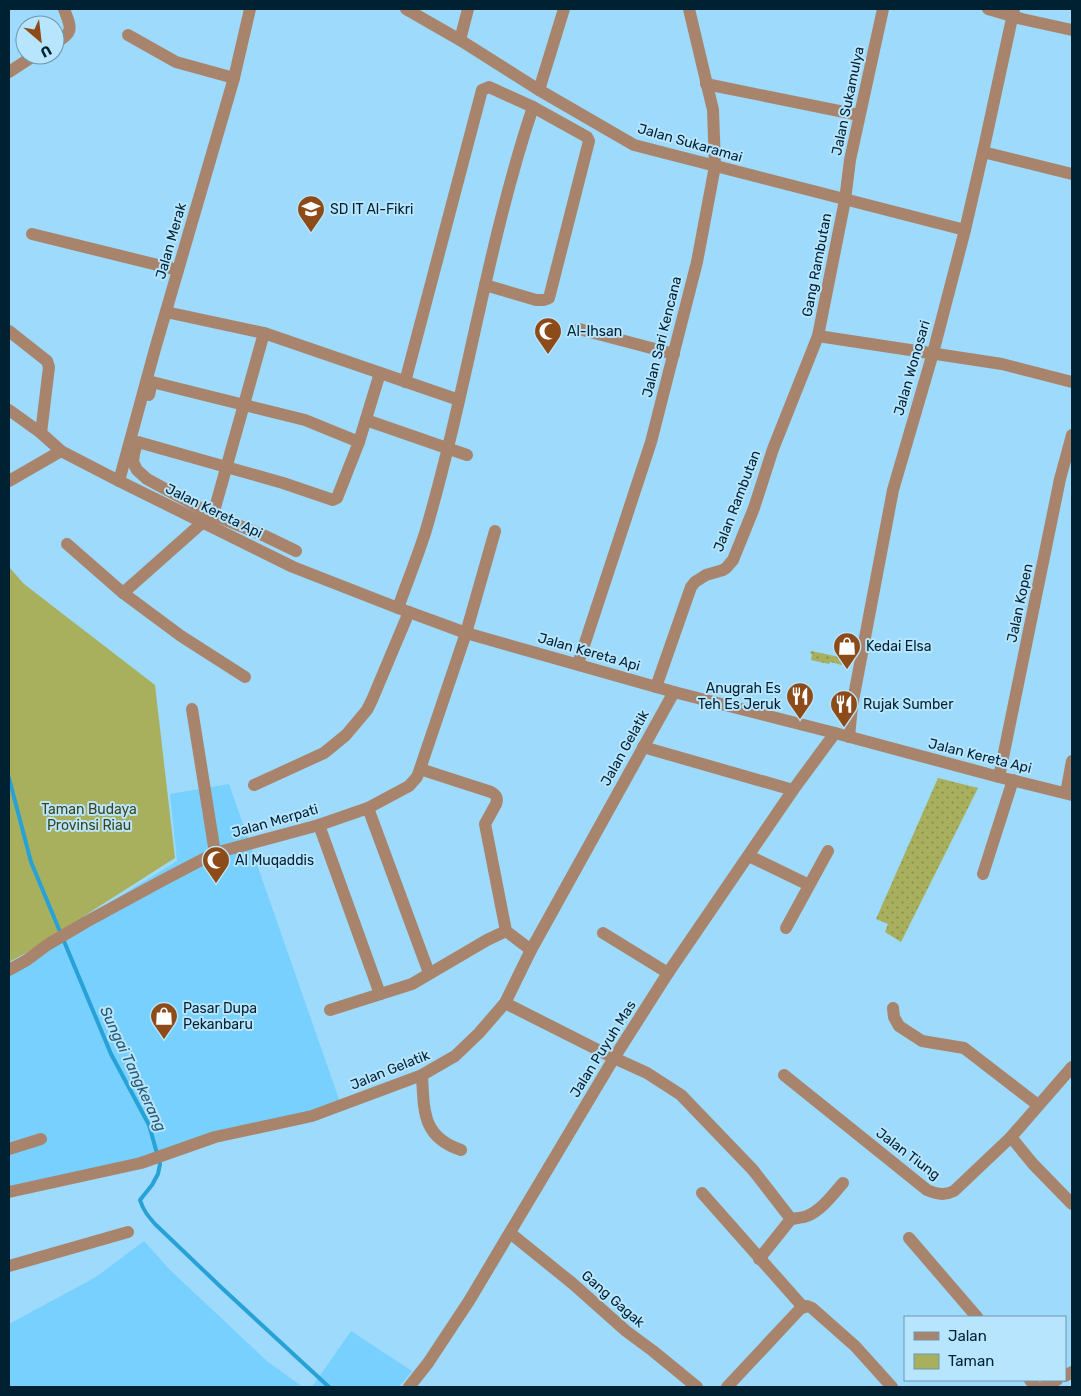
<svg xmlns="http://www.w3.org/2000/svg" width="1081" height="1396" viewBox="0 0 1081 1396" font-family="Rubik,sans-serif">
<defs>
<pattern id="grass-dots" width="8" height="8" patternUnits="userSpaceOnUse" patternTransform="scale(1.25)"><rect width="8" height="8" fill="#a8b05e"/><path d="M2 2h.1M6 6h.1" fill="none" stroke="#868f4e" stroke-width="1.8" stroke-linecap="round"/></pattern>
</defs>
<rect width="100%" height="100%" fill="#9ddafc"/>
<g fill="#77d0fe">
<path d="M229 784 342 1108 9 1197V964L27 954 177 861 170 794Z"/>
<path d="M144 1241 170 1270 268 1362 303 1387H9V1324L96 1277Z"/>
<path d="M351 1331 412 1371 399 1387H312Z"/>
</g>
<g fill="url(#grass-dots)">
<path d="M811 651 844 658 842 665 830 662 829 664 811 660 812 654 810 653Z"/>
<path d="M938 778 978 788 901 942 885 932 888 924 876 919Z"/>
</g>
<path fill="#a8b05e" d="M9 567 24 584 155 685 175 858 26 953 9 962Z"/>
<g fill="none" stroke-linecap="round" stroke-linejoin="round">
<path stroke="#28a1d7" stroke-width="4" d="M9 778 31 862 111 1054 149 1125 160 1164 158 1174 152 1185 140 1200C143 1210 148 1216 155 1224L224 1290 329 1387"/>
<g stroke="#a9846c" stroke-width="12">
<path d="M406 9 460 40 539 90 634 145 965 230"/>
<path d="M988 9 1022 19 1072 30"/>
<path d="M128 35 176 62 234 78"/>
<path d="M460 40 468 9"/>
<path d="M55 43C75 32 71 28 64 9"/>
<path d="M9 72 35 55"/>
<path d="M706 84 859 115"/>
<path d="M539 90 564 9"/>
<path d="M983 152 1072 174"/>
<path d="M32 234 178 270"/>
<path d="M166 312 264 333 459 400"/>
<path d="M579 329 674 354"/>
<path d="M9 331 47 361 49 367 41 433"/>
<path d="M818 336 1002 364 1072 382"/>
<path d="M405 382 482 90 489 87 533 107 587 137 589 141 549 298 544 300H536L485 285"/>
<path d="M149 395 152 382 305 420 359 442"/>
<path d="M9 410 41 433 61 451 119 481 293 567 398 608 466 633 674 692 835 733 999 777 1072 795"/>
<path d="M366 420 467 455"/>
<path d="M138 442 283 483 333 500 337 498 359 442 380 373"/>
<path d="M136 446 134 454 133 462 137 470 147 479 213 515 265 536 296 551"/>
<path d="M9 481 61 451"/>
<path d="M119 481 155 349 234 78 250 9"/>
<path d="M213 515 264 333"/>
<path d="M67 544 123 593 203 522"/>
<path d="M123 593 181 636 245 677"/>
<path d="M398 608C407 582 418 556 426 530 467 390 487 245 533 107"/>
<path d="M578 664 651 442 697 262 715 166 713 110 689 9"/>
<path d="M656 687 691 587 695 582 706 575 723 570 726 568 733 560 754 508 773 449 818 336 845 200 850 160 883 9"/>
<path d="M192 709 215 853"/>
<path d="M849 737 852 706 893 490 933 353 965 230 983 152 1014 9"/>
<path d="M643 747 793 790"/>
<path d="M420 769 491 792C497 795 498 798 496 804L485 824 506 931 531 950"/>
<path d="M999 777 1060 479 1072 435"/>
<path d="M254 785 324 753 346 735 367 710 372 700 409 612"/>
<path d="M1066 793 1072 761"/>
<path d="M368 808 429 973"/>
<path d="M319 825 380 994"/>
<path d="M749 856 809 885"/>
<path d="M983 874 1013 780"/>
<path d="M786 928 828 851"/>
<path d="M603 933 668 973"/>
<path d="M9 970 27 960 47 945 86 922 167 878 215 853 319 825 368 808 409 786 417 777 420 769 466 633 495 531"/>
<path d="M505 1003 614 1058 647 1073 681 1095 753 1170 791 1219C796 1218 802 1218 807 1216 822 1210 833 1194 843 1183"/>
<path d="M893 1008 894 1017 899 1026 902 1028 922 1041 964 1048 1038 1105"/>
<path d="M330 1010 412 984 487 940 506 931"/>
<path d="M422 1075C424 1111 422 1137 461 1150"/>
<path d="M784 1075 927 1190C937 1194 944 1196 954 1191L1011 1137 1072 1067"/>
<path d="M1011 1137 1033 1164 1072 1204"/>
<path d="M9 1149 41 1139"/>
<path d="M9 1192 141 1163 215 1137 312 1116 422 1075 455 1056 479 1033 505 1003 531 950 674 692"/>
<path d="M702 1193 803 1307"/>
<path d="M510 1233 572 1283 626 1331 653 1351 697 1387"/>
<path d="M909 1238 977 1317"/>
<path d="M759 1259 791 1219"/>
<path d="M9 1266 128 1232"/>
<path d="M1065 1376 1072 1372"/>
<path d="M1030 1380 1036 1387"/>
<path d="M409 1387 428 1363 469 1301 614 1058 668 973 793 790 835 733"/>
<path d="M727 1387 800 1309 807 1306 812 1308 855 1346 892 1387"/>
<path d="M1043 1387 1057 1380"/>
</g>
</g>
<defs>
<g id="school-pin" transform="scale(1.4375)"><path d="M0 17L-7.5 6A9.5 9.5 0 1 1 7.5 6Z" fill="#8d4b19" stroke="#b8e5fe"/><path d="M0-5L7-2L0 1L-7-2ZM-4 1L0 2.5L4 1V4Q0 6-4 4Z" fill="#fff"/></g>
<g id="mosque-pin" transform="scale(1.4375)"><path d="M0 17L-7.5 6A9.5 9.5 0 1 1 7.5 6Z" fill="#8d4b19" stroke="#b8e5fe"/><path d="M3.5-4.9A6 6 0 1 0 3.5 4.9A5 5 0 1 1 3.5-4.9Z" fill="#fff"/></g>
<g id="shop-pin" transform="scale(1.4375)"><path d="M0 17L-7.5 6A9.5 9.5 0 1 1 7.5 6Z" fill="#8d4b19" stroke="#b8e5fe"/><path d="M-5-2.5h2.3a2.7 3.5 0 0 1 5.4 0H5L5.5 6h-11ZM-1.5-2.5h3a1.5 2.3 0 0 0-3 0Z" fill="#fff"/></g>
<g id="restaurant-pin" transform="scale(1.4375)"><path d="M0 17L-7.5 6A9.5 9.5 0 1 1 7.5 6Z" fill="#8d4b19" stroke="#b8e5fe"/><path d="M-5-6h1v4h1v-4h1v4h1v-4h1v5L-1.5 .5V6h-2V.5L-5-1ZM5-6V6H3V1.5H1.5Q1.5-4 5-6Z" fill="#fff"/></g>
</defs>
<g fill-rule="evenodd">
<use href="#school-pin" x="311" y="209"/>
<use href="#mosque-pin" x="548" y="331"/>
<use href="#shop-pin" x="847" y="646"/>
<use href="#restaurant-pin" x="800" y="696"/>
<use href="#restaurant-pin" x="844" y="704"/>
<use href="#mosque-pin" x="216" y="860"/>
<use href="#shop-pin" x="164" y="1016"/>
</g>
<g text-anchor="middle" dominant-baseline="central" stroke-width="4" stroke-linejoin="round" paint-order="stroke">
<g font-size="14" fill="#002131" stroke="#b8e5fe">
<text transform="translate(848 101) rotate(-78)">Jalan Sukamulya</text>
<text transform="translate(690 143) rotate(16)">Jalan Sukaramai</text>
<text transform="translate(171 241) rotate(-74)">Jalan Merak</text>
<text transform="translate(817 265) rotate(-79)">Gang Rambutan</text>
<text transform="translate(662 337) rotate(-76)">Jalan Sari Kencana</text>
<text transform="translate(912 368) rotate(-74)">Jalan Wonosari</text>
<text transform="translate(737 501) rotate(-69)">Jalan Rambutan</text>
<text transform="translate(214 511) rotate(26)">Jalan Kereta Api</text>
<text transform="translate(1020 603) rotate(-78)">Jalan Kopen</text>
<text transform="translate(589 652) rotate(16)">Jalan Kereta Api</text>
<text transform="translate(625 748) rotate(-61)">Jalan Gelatik</text>
<text transform="translate(980 756) rotate(14)">Jalan Kereta Api</text>
<text transform="translate(275 821) rotate(-16)">Jalan Merpati</text>
<text transform="translate(603 1049) rotate(-58)">Jalan Puyuh Mas</text>
<text transform="translate(390 1070) rotate(-22)">Jalan Gelatik</text>
<text transform="translate(908 1154) rotate(37)">Jalan Tiung</text>
<text transform="translate(613 1299) rotate(41)">Gang Gagak</text>
</g>
<g font-size="14" fill="#002131" stroke="#b8e5fe" text-anchor="start">
<text x="330" y="209">SD IT Al-Fikri</text>
<text x="567" y="331">Al-Ihsan</text>
<text x="866" y="646">Kedai Elsa</text>
<text x="781" y="688" text-anchor="end">Anugrah Es<tspan x="781" dy="16">Teh Es Jeruk</tspan></text>
<text x="863" y="704">Rujak Sumber</text>
<text x="235" y="860">Al Muqaddis</text>
<text x="183" y="1008">Pasar Dupa<tspan x="183" dy="16">Pekanbaru</tspan></text>
</g>
<g font-size="14" fill="#3f4218" stroke="#b8e5fe">
<text x="89" y="809">Taman Budaya<tspan x="89" dy="16">Provinsi Riau</tspan></text>
</g>
<g font-size="15" font-style="italic" fill="#2a586f" stroke="#b8e5fe">
<text transform="translate(133 1069) rotate(65)">Sungai Tangkerang</text>
</g>
</g>
<rect width="1081" height="1396" fill="none" stroke="#002131" stroke-width="20"/>
<rect x="904" y="1316" width="162" height="65" fill="#b8e5fe" stroke="#6e97ac"/>
<rect x="914" y="1332" width="25" height="8" fill="#a9846c" stroke="#6e97ac"/>
<text x="948" y="1341" font-size="15" fill="#002131">Jalan</text>
<rect x="914" y="1354" width="25" height="15" fill="#a8b05e" stroke="#6e97ac"/>
<text x="948" y="1366" font-size="15" fill="#002131">Taman</text>
<g transform="translate(40 40) rotate(152)"><circle r="24" fill="#b8e5fe" stroke="#6e97ac"/>
<path d="M0-4L9 19L0 12L-9 19Z" fill="#8d4b19"/>
<text y="-8" font-size="14" font-weight="bold" text-anchor="middle" fill="#002131">U</text>
</g>
</svg>
